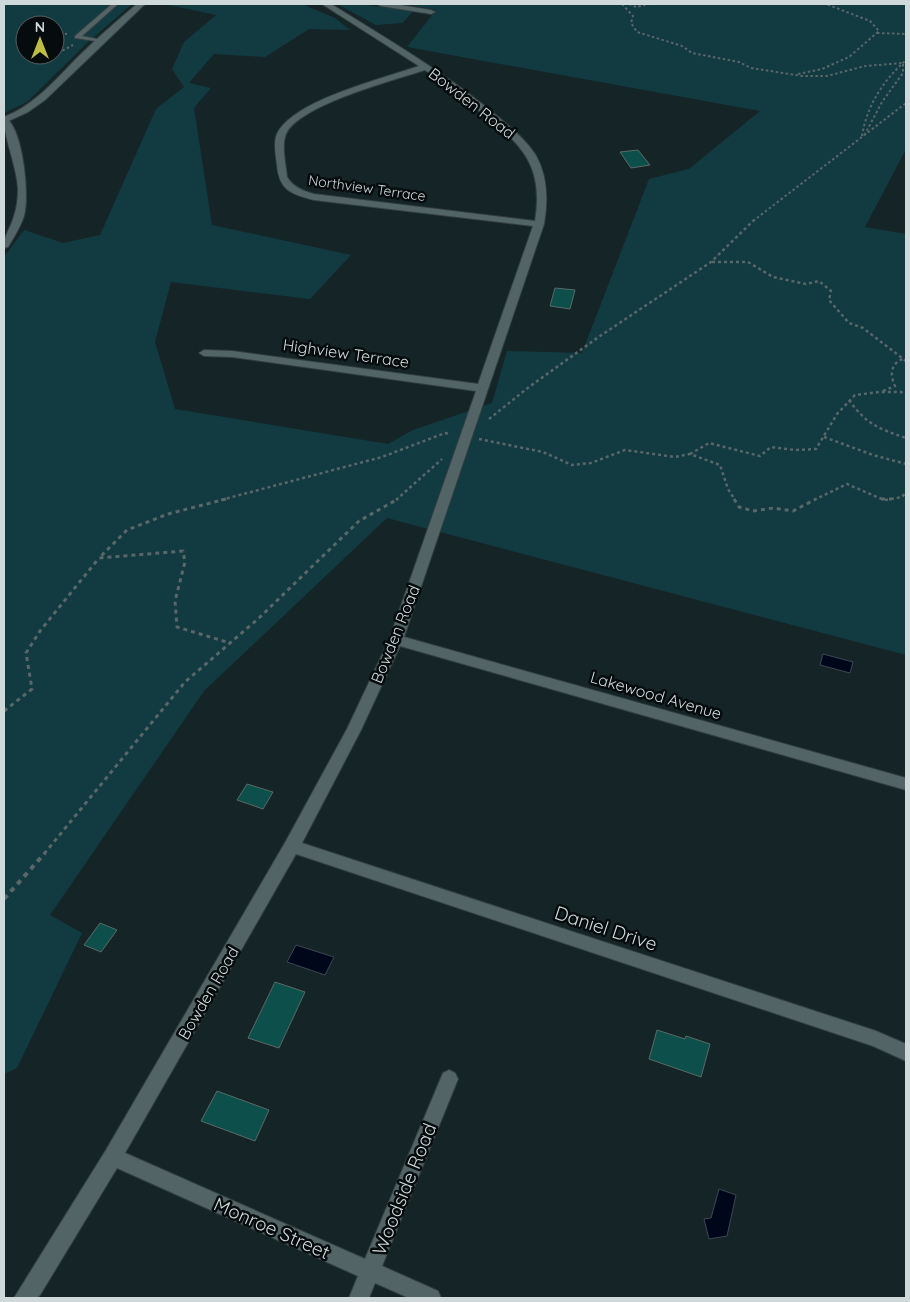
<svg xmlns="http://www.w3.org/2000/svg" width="910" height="1302" viewBox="0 0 910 1302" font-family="Quicksand,sans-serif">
<rect width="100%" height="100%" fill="#152527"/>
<g fill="#113b41" fill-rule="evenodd">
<path d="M4 4H132L87 43 27 102 4 113ZM25 25H55V55H25Z"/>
<path d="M164 4H302L335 18 350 30 309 29 265 57 214 54 189 83 211 88 194 108 212 225 351 255 310 299 171 282 155 342 175 409 388 444 413 430 492 403 507 351 582 353 649 179 689 169 760 111 407 47 436 10 404 4H906V149L865 227 906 234V655L387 518 204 691 50 915 82 933 17 1068 4 1074V257L24 230 63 243 100 235 156 109 184 87 172 69 184 42 216 15Z"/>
<path d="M337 4H358L414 11 402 23 376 25Z"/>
</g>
<g fill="#00071a" stroke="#3e4654">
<path d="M823 654 853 662 850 673 820 665Z"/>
<path d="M296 945 334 957 325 975 287 962Z"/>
<path d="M719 1189 736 1195 727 1236 709 1239 704 1219 711 1218Z"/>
</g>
<g fill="#0d4f4a" stroke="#596a68">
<path d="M638 150 650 165 631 168 620 152Z"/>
<path d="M555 288 575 290 570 309 550 306Z"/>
<path d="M247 784 273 792 263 809 237 800Z"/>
<path d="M100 923 117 930 101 952 84 945Z"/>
<path d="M275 982 305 992 279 1048 248 1038Z"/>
<path d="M657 1030 685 1039 686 1036 710 1044 701 1077 649 1059Z"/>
<path d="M217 1091 269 1110 255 1141 201 1121Z"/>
</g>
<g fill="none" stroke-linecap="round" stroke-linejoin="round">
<g stroke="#333f40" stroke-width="2">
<path id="service" d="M112 4H118L82 36 102 40V42L75 38V36Z"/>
</g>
<g stroke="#333f40" stroke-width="2">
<g id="minor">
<path d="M322 4H331C384 37 437 68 486 107 504 122 522 135 535 154 548 176 548 200 544 224L404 637 906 778V790L400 646 361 730 302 843 876 1031 906 1044V1061L873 1046 296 854 125 1153 365 1259 443 1073 449 1070 455 1073 458 1079 382 1266 438 1291 441 1298H409L375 1283 369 1298H349L358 1276 117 1168 40 1295 37 1298H14L106 1150 286 841 347 729 389 640 476 391 232 357 204 356 199 353 204 350 232 351 478 384 533 226 314 200C291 194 279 190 277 165 276 156 273 143 277 134 293 100 385 78 419 66ZM425 70C445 84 464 99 483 114 523 145 544 167 535 221L314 194C303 191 293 187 287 177 286 165 281 146 286 134 299 105 394 80 425 70Z"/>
<path d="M377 4H394L431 10 435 12 431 14 381 6Z"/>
<path d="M4 117C23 125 30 198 24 216 20 228 14 237 8 247L4 248C3 236 11 228 14 216 17 207 18 198 18 189 17 166 3 136 4 117Z"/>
</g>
</g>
<g stroke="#333f40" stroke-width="2">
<path id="tertiary" d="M137 4H145L45 100 28 112 4 123V117C35 105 56 79 79 56 97 38 117 21 137 4Z"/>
</g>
<g stroke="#596768" stroke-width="2" stroke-dasharray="2.5 2.5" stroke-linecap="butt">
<path d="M622 4 633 16 631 23 637 32 682 46 692 53 739 62 751 68 802 76H827L865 66 903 63V73L882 102 865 134"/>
<path d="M629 4 636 7 649 4"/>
<path d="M55 32 67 34"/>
<path d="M877 33 906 34"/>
<path d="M58 53 73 45"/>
<path d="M798 74 822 69 849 57 879 31 870 21 826 4"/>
<path d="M862 136C867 105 883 81 906 60"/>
<path d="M753 221 906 103"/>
</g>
<g stroke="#596768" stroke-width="2.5" stroke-dasharray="3 3" stroke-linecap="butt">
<path d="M712 262H748L773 277 806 284 819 281 831 291 829 300 849 323 863 328 906 361"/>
<path d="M883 391 895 386C889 373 891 362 906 358"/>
<path d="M849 400C866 424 879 429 906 438"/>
<path d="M489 419 529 387 600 336 711 262 754 220"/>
<path d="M824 437 873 455 906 464"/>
<path d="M479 439 543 452 572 465 591 463 625 450 675 457 690 454 720 465 728 489 735 500"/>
<path d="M690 454 709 443 760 456 771 447 795 450 816 449 837 414 855 395 879 392H901L906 395"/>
<path d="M221 500 382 457 445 433 451 434"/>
<path d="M396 500 442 459"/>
<path d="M814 500 847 484 884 500"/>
<path d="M885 500 902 497 906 492"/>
</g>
<g stroke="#596768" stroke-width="3" stroke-dasharray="4 4" stroke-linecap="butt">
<path d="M226 499 168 514 127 530 99 558 183 551 185 562 175 601 177 627 230 643"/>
<path d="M734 499 739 507 753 511 773 508 793 511 816 499"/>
<path d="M881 499H892"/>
<path d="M4 711 32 689 26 653 40 631 99 558"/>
<path d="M44 854 185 682 259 618 359 521 398 499"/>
</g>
<path stroke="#596768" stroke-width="4" stroke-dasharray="5 5" stroke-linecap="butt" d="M4 899 45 853"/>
<use href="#service" fill="#536467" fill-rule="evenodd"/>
<use href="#minor" fill="#536467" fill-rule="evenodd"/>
<use href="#tertiary" fill="#536467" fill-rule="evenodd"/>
</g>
<g text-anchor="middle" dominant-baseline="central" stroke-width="5" stroke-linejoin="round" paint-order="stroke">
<g font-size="14" fill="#cfd9da" stroke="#060c0d">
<text transform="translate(367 188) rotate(8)">Northview Terrace</text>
</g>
<g font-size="16" fill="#cfd9da" stroke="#060c0d">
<text transform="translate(472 103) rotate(38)">Bowden Road</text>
<text transform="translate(346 353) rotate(8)">Highview Terrace</text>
<text transform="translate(395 634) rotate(-68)">Bowden Road</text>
<text transform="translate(656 695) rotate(16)">Lakewood Avenue</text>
<text transform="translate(208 993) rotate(-60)">Bowden Road</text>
</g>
<g font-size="19" fill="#cfd9da" stroke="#060c0d">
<text transform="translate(606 928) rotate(18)">Daniel Drive</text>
<text transform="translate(404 1189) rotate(-68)">Woodside Road</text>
<text transform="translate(272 1228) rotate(24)">Monroe Street</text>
</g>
</g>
<rect width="910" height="1302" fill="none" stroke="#cfd9da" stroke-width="10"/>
<g transform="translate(40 40)"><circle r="24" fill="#060c0d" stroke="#565e5f"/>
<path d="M0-4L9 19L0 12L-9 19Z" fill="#bfbe41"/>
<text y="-8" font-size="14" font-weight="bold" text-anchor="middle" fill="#cfd9da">N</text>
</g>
</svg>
